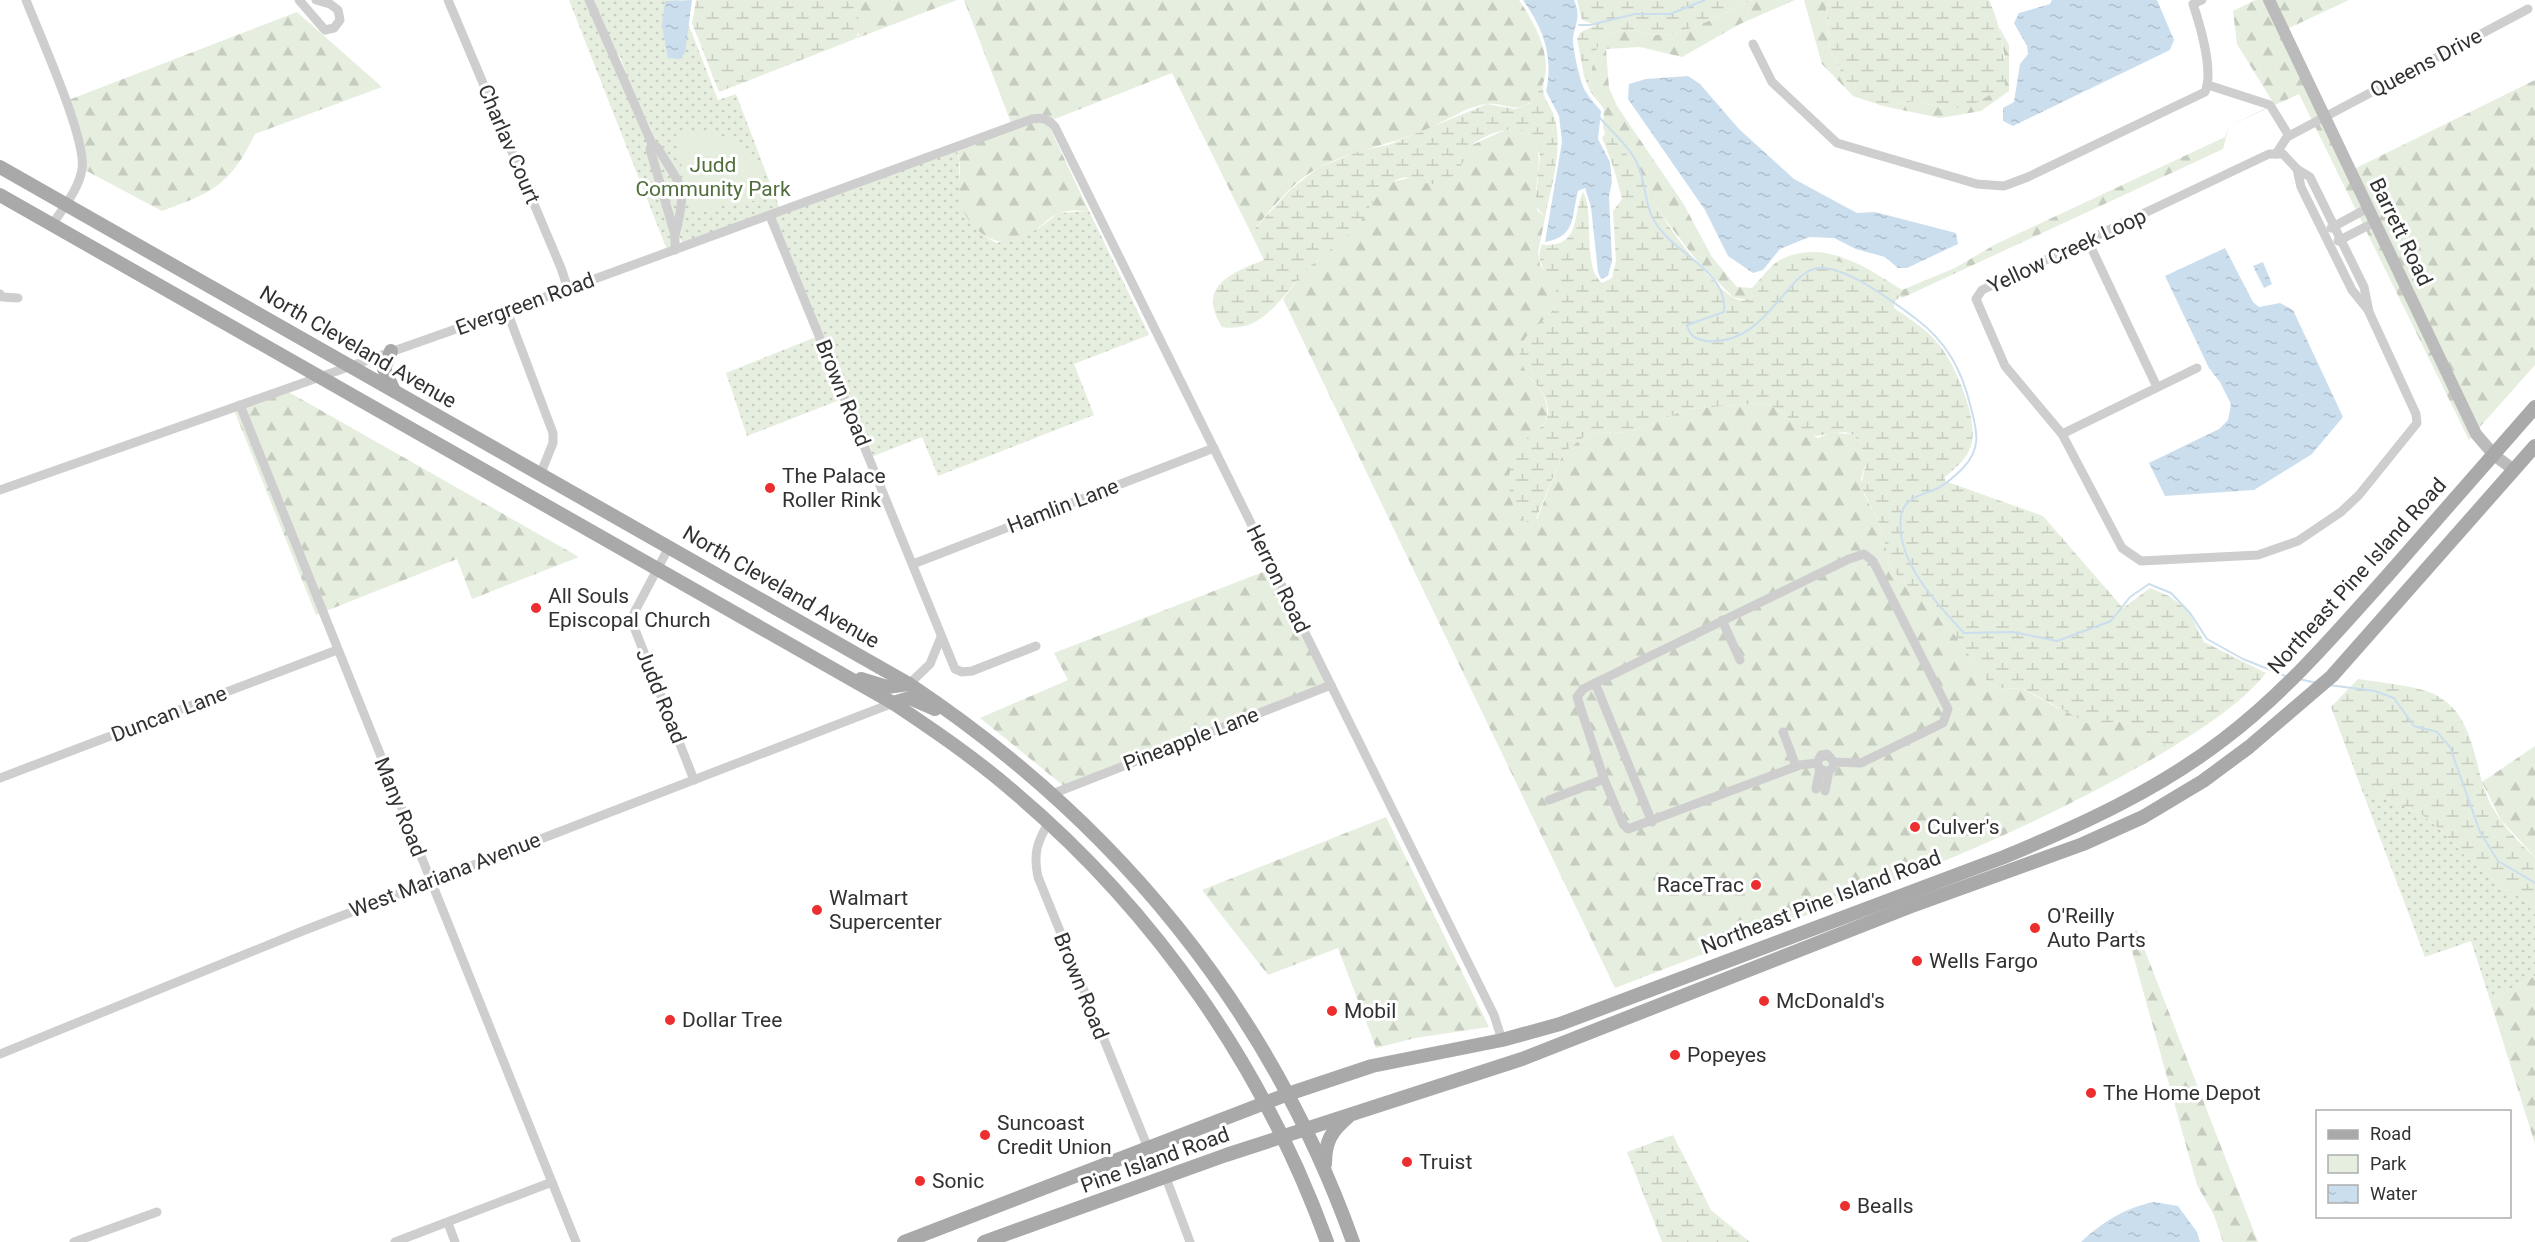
<svg xmlns="http://www.w3.org/2000/svg" width="2535" height="1242" viewBox="0 0 2535 1242" font-family="Roboto,sans-serif">
<defs>
<pattern id="green-dots" width="8" height="8" patternUnits="userSpaceOnUse" patternTransform="scale(1.5)"><rect width="8" height="8" fill="#e6eedf"/><path d="M2 2h.1M6 6h.1" fill="none" stroke="#c6cdc0" stroke-width="1.8" stroke-linecap="round"/></pattern>
<pattern id="forest-firs" width="22" height="20" patternUnits="userSpaceOnUse" patternTransform="scale(1.5)"><rect width="22" height="20" fill="#e6eedf"/><path d="M5 1l3.5 6h-7zM16 11l3.5 6h-7z" fill="#c6cdc0"/></pattern>
<pattern id="wetland-marsh" width="20" height="14" patternUnits="userSpaceOnUse" patternTransform="scale(1.5)"><rect width="20" height="14" fill="#e6eedf"/><path d="M1 5h8M5 5V1M11 12h8M15 12V8" fill="none" stroke="#c6cdc0"/></pattern>
<pattern id="water-ripples" width="26" height="14" patternUnits="userSpaceOnUse" patternTransform="scale(1.5)"><rect width="26" height="14" fill="#cbdeee"/><path d="M2 4q2-2 4 0t4 0M15 11q2-2 4 0t4 0" fill="none" stroke="#afbfcd"/></pattern>
</defs>
<rect width="100%" height="100%" fill="#fff"/>
<g fill="url(#green-dots)">
<path d="M569 0H587L649 132 679 244 956 149C960 158 959 163 959 172 960 203 967 229 997 243L1039 228 1059 213 1089 211 1149 335 1074 364 1094 415 938 476 922 437 866 459 842 399 747 436 726 373 816 337 767 220 669 255Z"/>
<path d="M591 0H679L718 100 736 94 780 209 687 243 682 242 671 220 652 144V131L630 86 621 58 608 41Z"/>
<path d="M2363 793 2390 800 2421 814 2442 831 2467 858 2499 884 2535 907V976L2490 1000 2471 941 2425 957Z"/>
</g>
<g fill="url(#forest-firs)">
<path d="M851 0H957L855 39 859 35Z"/>
<path d="M964 0H1519C1537 26 1559 67 1536 96 1519 118 1506 101 1486 104 1465 107 1443 123 1423 131 1389 145 1353 150 1320 167 1292 181 1271 210 1251 233L1172 73 1047 122 1089 211C1079 211 1067 209 1058 214 1046 219 1039 229 1028 235 1001 252 974 235 962 208 954 189 965 167 956 149L1013 128Z"/>
<path d="M1753 0H1795L1740 24 1682 57 1640 47 1606 49 1609 88 1617 106 1683 203 1712 257 1737 287 1752 288C1761 279 1771 264 1782 259 1825 238 1867 268 1902 290L1955 268 1996 244 2225 137 2229 126 2274 104 2237 44 2233 11 2255 0H2264L2472 436 2469 440 2299 94 2229 126 2223 149 1902 298C1856 258 1834 268 1777 268L1757 294 1746 300 1733 297 1698 262 1661 214 1630 159 1603 127 1604 109 1590 91C1592 67 1592 30 1625 30 1641 30 1654 38 1671 34 1699 28 1727 11 1753 0Z"/>
<path d="M1804 0H1831L1826 7 1830 50 1853 96 1822 64Z"/>
<path d="M2273 0H2349L2287 29Z"/>
<path d="M297 12 382 87 255 134C230 185 214 192 162 211L81 168 66 101Z"/>
<path d="M1999 27 2009 45V91L1981 111 1940 118 1883 106 1916 101 1949 110 2005 58Z"/>
<path d="M2535 80V365L2478 429 2354 169Z"/>
<path d="M1509 128 1522 129 1533 134C1546 166 1532 180 1537 210L1545 218 1538 252 1540 265 1553 281 1558 294V303L1543 322 1530 378C1543 391 1550 403 1546 421 1521 447 1504 460 1511 500L1537 519 1563 453 1589 433 1631 432 1687 409 1761 403 1774 407 1787 416 1798 430 1818 438 1831 433 1852 434 1861 443 1865 453 1866 463 1861 479 1864 494 1879 523 1892 570 1948 625 1990 685 1999 688 2023 689 2058 708 2100 725 2123 720 2171 748C1999 852 1802 915 1615 988L1283 299 1303 273 1357 226 1379 192 1392 182 1413 177 1434 184C1454 174 1463 167 1470 146Z"/>
<path d="M285 390 579 557 472 599 457 559 316 615 234 410Z"/>
<path d="M1268 570 1330 690 1065 787 980 718 1068 680 1054 653Z"/>
<path d="M2535 746V857L2501 820 2482 782Z"/>
<path d="M1386 817 1489 1027 1415 1038 1376 1048 1338 948 1268 975 1202 890Z"/>
<path d="M2137 930 2258 1242H2223L2214 1215 2197 1185 2127 933Z"/>
<path d="M2535 976V1144L2490 1000Z"/>
</g>
<g fill="url(#wetland-marsh)">
<path d="M696 0H851C858 11 864 28 855 39L719 92 692 23Z"/>
<path d="M1577 0H1753C1727 11 1699 28 1671 34 1654 38 1641 30 1625 30 1592 30 1592 67 1590 91L1584 76 1577 38 1581 32 1596 25 1582 20Z"/>
<path d="M1831 0H1989C2002 28 2005 56 2005 86L1978 102 1949 110 1916 101 1883 106 1853 96 1830 50 1826 7Z"/>
<path d="M1544 84C1540 97 1552 106 1555 119 1563 151 1551 186 1545 218L1535 205 1540 156 1533 134C1511 124 1490 132 1470 146 1465 161 1454 184 1434 184 1417 184 1410 170 1391 183 1374 193 1369 212 1357 226 1342 243 1321 255 1305 272 1281 296 1263 334 1222 327 1196 286 1231 273 1264 260L1251 233 1290 190 1318 168 1359 151 1388 145 1487 104 1515 109 1529 104Z"/>
<path d="M1603 127C1615 141 1628 155 1638 170 1647 184 1652 200 1661 214 1675 237 1710 282 1732 297 1754 311 1764 278 1776 268 1812 239 1873 273 1901 296L1894 302V308C1910 319 1928 330 1940 346 1955 365 1977 416 1972 441 1970 456 1957 467 1945 477V481L2043 516 2123 608 2150 588 2169 596 2188 610 2204 642 2266 673C2241 704 2204 727 2171 748L2123 720 2100 725 2087 723 2024 689 1999 688 1990 685 1948 625 1892 570 1879 523 1861 486 1866 463 1861 443 1852 434 1844 432 1809 437 1797 430 1787 416 1774 407 1761 403 1687 409 1631 432 1589 433 1563 453 1536 519 1531 523C1521 521 1516 515 1513 505 1504 484 1510 453 1528 437 1535 431 1545 426 1547 418 1556 385 1505 373 1524 340 1533 326 1549 318 1558 303 1559 279 1531 268 1542 244 1547 246 1550 245 1556 244 1579 240 1574 209 1583 192 1595 212 1582 269 1602 283L1612 278 1616 261 1613 211 1622 199C1617 178 1611 158 1602 138L1605 134Z"/>
<path d="M2358 679C2377 682 2418 686 2434 694 2478 716 2472 768 2491 805 2502 825 2518 842 2535 857V907L2499 884 2467 858 2442 831 2421 814 2390 800 2363 793 2331 707Z"/>
<path d="M1673 1135 1711 1210 1750 1242H1662L1627 1152Z"/>
</g>
<path fill="#e6eedf" d="M696 131C731 132 771 159 766 199L698 210 688 204 676 134Z"/>
<g fill="url(#water-ripples)">
<path d="M692 0 685 53 680 59 668 58 662 25 665 1Z"/>
<path d="M1523 0H1574C1581 16 1576 22 1573 37 1572 46 1580 84 1586 92 1590 99 1596 105 1601 111L1598 139 1610 162 1612 182 1609 196 1612 261 1608 276 1601 279 1598 272 1591 207 1585 188 1578 191C1571 219 1576 236 1545 242L1562 142 1559 116 1546 91C1554 57 1543 28 1523 0Z"/>
<path d="M2052 0H2157L2174 40 2170 50 2013 126 2003 121V108L2014 102 2020 64 2028 54 2027 46 2014 23 2019 13 2050 4Z"/>
<path d="M1688 76 1700 84 1739 129 1794 179 1857 213 1875 212 1956 233 1958 244 1907 268H1898L1885 257 1856 249 1834 238 1809 237 1780 249 1763 270 1753 273 1728 256 1705 210 1628 99 1629 84 1646 79Z"/>
<path d="M2225 248 2253 302 2259 307 2280 303 2293 310 2343 417 2312 454 2254 490 2165 496 2149 463 2219 429 2228 420 2231 404 2220 382 2209 368 2165 276Z"/>
<path d="M2263 262 2272 284 2264 288 2253 266Z"/>
<path d="M2154 1202 2178 1206 2197 1232 2200 1242H2081C2101 1223 2126 1207 2154 1202Z"/>
</g>
<g fill="none" stroke-linecap="round" stroke-linejoin="round">
<g stroke="#cbdeee" stroke-width="2">
<path d="M1579 25H1590L1635 14H1670L1705 0"/>
<path d="M1600 118C1612 132 1630 147 1638 165 1649 192 1642 211 1665 235 1686 258 1728 276 1724 312L1687 325C1690 336 1695 339 1706 341 1770 347 1787 263 1824 268 1853 271 1892 301 1915 318 1947 342 1962 370 1971 408 1977 431 1982 448 1963 468 1957 474 1946 484 1938 488 1924 495 1904 496 1901 516 1895 560 1936 603 1964 633L2013 632 2057 641 2111 621 2130 597 2149 584 2171 593 2190 613 2207 639 2243 659 2288 677"/>
<path d="M2299 679 2317 683"/>
<path d="M2329 685 2375 691 2394 698 2414 726 2437 732 2450 747 2480 832 2498 861 2535 883"/>
</g>
<g stroke="#cecece" stroke-width="9">
<path d="M26 0C39 34 87 139 82 169 79 189 63 208 52 225"/>
<path d="M299 0 325 30 334 28 340 20 338 10 330 4 316 0"/>
<path d="M448 0 561 268 568 289"/>
<path d="M589 0 652 144 650 149 675 235V250"/>
<path d="M1753 44 1772 82 1837 143 1977 184 2004 186 2028 177 2205 92C2214 72 2200 25 2193 4L2202 0"/>
<path d="M2208 85 2270 105 2289 136"/>
<path d="M652 144 657 147C682 188 688 186 675 235"/>
<path d="M2269 154H2283L2297 169 2310 177 2364 287 2369 312 2416 414 2417 423 2359 495 2341 512 2298 541 2258 555 2141 561 2122 548 2062 434 2005 366 1976 299 1982 290Z"/>
<path d="M2276 154 2287 137 2528 9"/>
<path d="M2297 169 2301 187 2352 290 2368 310"/>
<path d="M770 216 955 669 962 672 972 671 1036 646"/>
<path d="M2331 228 2368 208"/>
<path d="M2088 241 2157 387"/>
<path d="M2338 241 2375 222"/>
<path d="M0 294 2 297 18 298"/>
<path d="M507 311 553 433V443L540 475"/>
<path d="M240 405 576 1242"/>
<path d="M2062 434 2197 368"/>
<path d="M0 490 507 311 1032 119C1043 117 1048 119 1055 127L1494 1015 1502 1040"/>
<path d="M669 547 634 613V627L694 780"/>
<path d="M913 564 1214 448"/>
<path d="M1722 620 1740 660"/>
<path d="M1595 683 1652 822"/>
<path d="M909 684 930 664 941 637"/>
<path d="M1783 732 1796 766"/>
<path d="M1817 763 1800 765 1628 829 1623 824 1604 779 1577 697 1583 689 1849 559 1864 554 1873 561 1948 709 1943 723 1861 763 1834 762 1827 754 1821 755 1817 763 1819 768 1826 772 1833 768 1834 762"/>
<path d="M0 778 337 650"/>
<path d="M1816 789 1820 769"/>
<path d="M1825 791 1829 771"/>
<path d="M1052 794 1331 685"/>
<path d="M1549 800 1604 779"/>
<path d="M1049 822C1037 842 1033 854 1038 877L1148 1148"/>
<path d="M0 1054 305 930 893 703"/>
<path d="M1166 1178 1190 1242"/>
<path d="M448 1223 455 1242"/>
<path d="M74 1242 157 1212"/>
<path d="M395 1242 552 1182"/>
</g>
<path stroke="#bbb" stroke-width="12" d="M2269 0 2476 434 2494 455 2514 470"/>
<g stroke="#a9a9a9" stroke-width="14">
<path d="M0 167 909 684C1115 821 1269 1007 1353 1242"/>
<path d="M0 195 893 703C935 731 976 759 1014 792 1156 912 1264 1068 1327 1242"/>
<path d="M391 351 384 369 394 391"/>
<path d="M861 679 887 687 909 684"/>
<path d="M893 703 910 698 935 709"/>
<path d="M1325 1164C1325 1142 1331 1131 1348 1117"/>
<path d="M904 1242 1288 1094 1372 1066 1502 1040 1560 1024 2004 857C2081 825 2158 790 2224 739 2287 691 2336 633 2388 575 2437 519 2486 463 2535 407"/>
<path d="M984 1242 1226 1155 1522 1059 1909 907 2083 844 2143 817 2203 781 2249 747 2332 676 2535 446"/>
</g>
</g>
<g fill="#ed2e2f" stroke="#fff" stroke-width="2">
<circle cx="770" cy="488" r="6"/>
<circle cx="536" cy="608" r="6"/>
<circle cx="1915" cy="827" r="6"/>
<circle cx="1756" cy="885" r="6"/>
<circle cx="817" cy="910" r="6"/>
<circle cx="2035" cy="928" r="6"/>
<circle cx="1917" cy="961" r="6"/>
<circle cx="1764" cy="1001" r="6"/>
<circle cx="1332" cy="1011" r="6"/>
<circle cx="670" cy="1020" r="6"/>
<circle cx="1675" cy="1055" r="6"/>
<circle cx="2091" cy="1093" r="6"/>
<circle cx="985" cy="1135" r="6"/>
<circle cx="1407" cy="1162" r="6"/>
<circle cx="920" cy="1181" r="6"/>
<circle cx="1845" cy="1206" r="6"/>
</g>
<g text-anchor="middle" dominant-baseline="central" stroke-width="6" stroke-linejoin="round" paint-order="stroke">
<g font-size="21" fill="#313131" stroke="#fff">
<text transform="translate(2426 63) rotate(-28)">Queens Drive</text>
<text transform="translate(509 144) rotate(67)">Charlav Court</text>
<text transform="translate(2401 232) rotate(64)">Barrett Road</text>
<text transform="translate(2067 251) rotate(-25)">Yellow Creek Loop</text>
<text transform="translate(525 304) rotate(-20)">Evergreen Road</text>
<text transform="translate(358 347) rotate(30)">North Cleveland Avenue</text>
<text transform="translate(843 393) rotate(68)">Brown Road</text>
<text transform="translate(1063 506) rotate(-21)">Hamlin Lane</text>
<text transform="translate(2357 576) rotate(-48)">Northeast Pine Island Road</text>
<text transform="translate(1278 579) rotate(64)">Herron Road</text>
<text transform="translate(781 587) rotate(30)">North Cleveland Avenue</text>
<text transform="translate(661 696) rotate(68)">Judd Road</text>
<text transform="translate(169 714) rotate(-21)">Duncan Lane</text>
<text transform="translate(1191 739) rotate(-21)">Pineapple Lane</text>
<text transform="translate(400 807) rotate(68)">Many Road</text>
<text transform="translate(445 875) rotate(-21)">West Mariana Avenue</text>
<text transform="translate(1821 902) rotate(-21)">Northeast Pine Island Road</text>
<text transform="translate(1081 986) rotate(68)">Brown Road</text>
<text transform="translate(1155 1160) rotate(-20)">Pine Island Road</text>
</g>
<g font-size="21" fill="#506f3c" stroke="#fff">
<text x="713" y="165">Judd<tspan x="713" dy="24">Community Park</tspan></text>
</g>
<g font-size="21" fill="#313131" stroke="#fff" text-anchor="start">
<text x="782" y="476">The Palace<tspan x="782" dy="24">Roller Rink</tspan></text>
<text x="548" y="596">All Souls<tspan x="548" dy="24">Episcopal Church</tspan></text>
<text x="1927" y="827">Culver's</text>
<text x="1744" y="885" text-anchor="end">RaceTrac</text>
<text x="829" y="898">Walmart<tspan x="829" dy="24">Supercenter</tspan></text>
<text x="2047" y="916">O'Reilly<tspan x="2047" dy="24">Auto Parts</tspan></text>
<text x="1929" y="961">Wells Fargo</text>
<text x="1776" y="1001">McDonald's</text>
<text x="1344" y="1011">Mobil</text>
<text x="682" y="1020">Dollar Tree</text>
<text x="1687" y="1055">Popeyes</text>
<text x="2103" y="1093">The Home Depot</text>
<text x="997" y="1123">Suncoast<tspan x="997" dy="24">Credit Union</tspan></text>
<text x="1419" y="1162">Truist</text>
<text x="932" y="1181">Sonic</text>
<text x="1857" y="1206">Bealls</text>
</g>
</g>
<rect x="2316" y="1110" width="195" height="108" fill="#ffffff" stroke="#adadad" stroke-width="1.5"/>
<rect x="2328" y="1130" width="30" height="9" fill="#a9a9a9" stroke="#adadad" stroke-width="1.5"/>
<text x="2370" y="1140" font-size="18" fill="#313131">Road</text>
<rect x="2328" y="1155" width="30" height="18" fill="#e6eedf" stroke="#adadad" stroke-width="1.5"/>
<text x="2370" y="1170" font-size="18" fill="#313131">Park</text>
<rect x="2328" y="1185" width="30" height="18" fill="url(#water-ripples)" stroke="#adadad" stroke-width="1.5"/>
<text x="2370" y="1200" font-size="18" fill="#313131">Water</text>
</svg>
